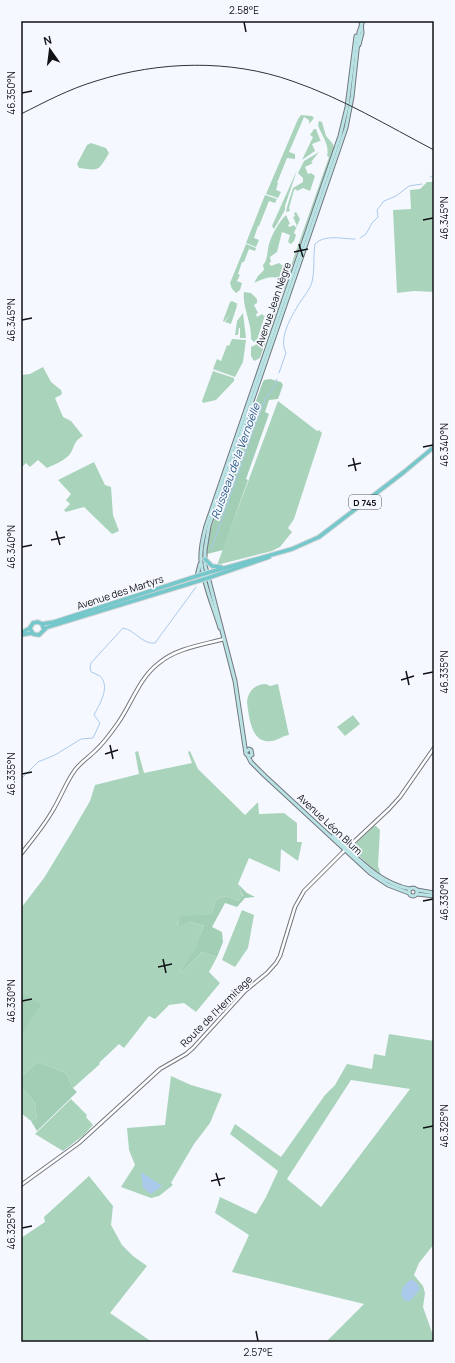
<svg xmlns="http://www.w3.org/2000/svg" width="455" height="1363" viewBox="0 0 455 1363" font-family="Manrope,sans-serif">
<rect width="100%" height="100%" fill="#f5f9ff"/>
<g fill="#aad3bc" fill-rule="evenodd">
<path d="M301 115 312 116 314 118 309 124V120L304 117 289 152 295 154V159L287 158 277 183H278L276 190 281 192 278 198 266 194 298 119Z"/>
<path d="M319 121 322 122 326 136 333 144 334 148 260 358 254 361 251 356V347L261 342 265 333 267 334 329 157 327 156C330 144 321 135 318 125Z"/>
<path d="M314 129H316L321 142 320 141 312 144 315 151 302 160 313 137 310 135Z"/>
<path d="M91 143 106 148 109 153C98 171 100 171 79 168L77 164 87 145Z"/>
<path d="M319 152 311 162 313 163 305 167 308 174 311 173 315 176 310 191 303 188 297 191 296 189 294 190 289 208 290 211 286 212 287 207 293 188 303 182V178L298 173 304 161Z"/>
<path d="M297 170 285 206V210L274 229 272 226Z"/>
<path d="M427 182H434V292L414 291 397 293 393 210 411 209 410 190 420 189Z"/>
<path d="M265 195 277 199 275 203 269 201 259 226H258L254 238 259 240 256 247 246 243Z"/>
<path d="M296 212 300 219 294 233 296 235 294 241 291 244 288 242 290 235 282 232 277 252 270 257 271 262 269 263 271 266 279 263 283 266 279 278C269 276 263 279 254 283L258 276 264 270 263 265C268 260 267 251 269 244 272 234 279 222 286 215L290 224 288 225 289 227 294 225 295 227 297 226 293 217 295 216 294 213Z"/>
<path d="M246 244 256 248 255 251 249 249 244 262H242L238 274 240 275 237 281 242 283 240 290 236 293 232 289 230 283Z"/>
<path d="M244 292 251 293 257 299V303L254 305 258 313 256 314 257 317 262 314 264 316 265 315 257 340 254 342 251 339C252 323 242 307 244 292Z"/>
<path d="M232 301 238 304 236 305 237 306 231 324 225 322 230 314 224 322 223 321 230 302Z"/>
<path d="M243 313 246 338H240V328H239L238 335H235L237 321Z"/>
<path d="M232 339 246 340 243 362 235 377 213 369 217 359 221 361 227 345 229 346Z"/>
<path d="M43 367 51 382 61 390 62 393 61 395 55 398 63 417 71 421 83 436C73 441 75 447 70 454 64 461 54 465 47 468L38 460 30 467 26 463 21 468V375L30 374Z"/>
<path d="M213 371 234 378V381L216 400 203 403 202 401Z"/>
<path d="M278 401 317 431 319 430 322 433 294 519 288 528 292 532 280 547 272 551 217 565Z"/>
<path d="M94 462 105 485 111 487 113 515 119 531 112 534 84 507 66 512 64 510 70 504 66 500 71 494 58 480Z"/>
<path d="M266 684 270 686 278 684 289 735C282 736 277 741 271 741 251 744 249 717 247 702 248 691 255 684 266 684Z"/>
<path d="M353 715 360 724 345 736 337 727Z"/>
<path d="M138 751 144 773 192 763 188 752 190 751 198 769 245 815 258 802 259 814 284 813 297 823V842H302L298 861 281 849 280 872 249 858 238 884 243 897 238 901 226 896 217 899 211 914 180 917 177 925 191 922 204 926 198 939 199 945 180 971 182 972 202 952 217 957 209 972 220 983 196 1012 184 1003 169 1005 155 1019 149 1016 124 1048 119 1044 99 1063 100 1064 73 1088 66 1073 38 1062 21 1077V908L44 878 72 832 90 801 95 785 139 774 135 752Z"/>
<path d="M374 826H376L380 830 378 866 381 875 373 869 353 850 354 845Z"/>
<path d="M242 910 254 915 248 948 235 967 222 960Z"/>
<path d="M389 1034 434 1041V1244L419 1263 414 1275 423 1286 425 1293 423 1307 434 1338V1342H324L327 1341 364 1304 232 1272 249 1235 215 1213 220 1197 256 1214 266 1197 278 1171 230 1134 235 1124 281 1157 325 1095 335 1085 347 1064 372 1069 374 1054 385 1056ZM351 1080 410 1089 321 1207 287 1179Z"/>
<path d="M171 1076 191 1085 222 1094 210 1123 194 1144 171 1183 173 1185 159 1196 151 1198 121 1187 135 1165 129 1150 127 1128 165 1125Z"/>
<path d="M21 1087 36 1104 35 1106 37 1118 31 1121 21 1113Z"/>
<path d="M71 1099 87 1115 86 1117 93 1125 84 1135 63 1151 35 1134Z"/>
<path d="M89 1176 113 1206 111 1225 122 1245 133 1256 147 1266 110 1313 152 1342H21V1238L45 1222 44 1217Z"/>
</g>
<g fill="#a2ceb5">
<path d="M270 379 281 382 283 385 278 399 269 400 265 412 269 414 246 479 248 480 223 550 207 554V547L210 531 262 384 264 380Z"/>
<path d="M238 884 247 893 255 897 245 898 237 907 225 903 212 927 222 932 223 942 217 957 202 952 182 972 180 971 198 945V939L204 926 191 922 177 926 180 916 211 914 217 899 226 896 238 901 243 896Z"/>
<path d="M21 992 41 1005 21 1034Z"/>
<path d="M38 1062 66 1073 73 1088 77 1092 37 1131 31 1121 37 1118 35 1106 36 1104 21 1087V1077Z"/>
</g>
<g fill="#aac9eb">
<path d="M141 1172 162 1186 151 1194 143 1188Z"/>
<path d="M411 1279 417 1283 420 1289C418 1292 412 1300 409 1301H405L401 1295 403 1287Z"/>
</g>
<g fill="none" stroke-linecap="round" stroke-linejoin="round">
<g stroke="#aac9eb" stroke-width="1">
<path d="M430 177 434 175"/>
<path d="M360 238 366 234 372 223 378 217 377 210 384 201 396 196 409 186 422 184"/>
<path d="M279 373 286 353C279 339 289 321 296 309 301 299 309 292 312 282 315 269 313 257 315 244 325 234 342 239 355 239"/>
<path d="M211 550 258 417 266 398 274 387 277 379"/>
<path d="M21 779 38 762 55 755 81 739 93 738 100 723 94 715C99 705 111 687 100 676 98 675 94 673 91 672L90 667 91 663 123 628C135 630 143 645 155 643L196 587"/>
</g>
<g stroke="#73777e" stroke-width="4.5">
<g id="tertiary">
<path d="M21 854C32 840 44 826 53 810 61 797 66 782 75 770 80 763 89 757 95 751 104 743 111 733 118 723 132 703 139 678 159 663 177 648 202 645 224 639"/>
<path d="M21 1185 79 1143 160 1069 186 1054 193 1048 245 991 267 973 276 963 280 956 295 907 304 891 342 853 389 809 400 797 434 748"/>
</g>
</g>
<g stroke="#73777e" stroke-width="5">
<g id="secondary">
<path d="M359 45 362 33 361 21"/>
<path d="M197 576 200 564"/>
<path d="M220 628C214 608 202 580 201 561 200 549 203 537 206 526L340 136 347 107 356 36"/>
<path d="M246 752 249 749 251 750 252 755 249 756 246 754 235 681 205 565V550L209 526 346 128 352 97 359 32 363 21"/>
<path d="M248 756 251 762 264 775 370 873 388 885 409 893"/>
<path d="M333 836C357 857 378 883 410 889"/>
<circle cx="413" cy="892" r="4"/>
<path d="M417 890 434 893"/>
<path d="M417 894 434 896"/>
</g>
</g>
<g stroke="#d4d4d5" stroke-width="5.5">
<g id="primary">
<path d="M205 559 212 566 221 567"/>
<path d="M42 624 54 622 200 575 292 549 319 537 404 472 434 447"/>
<path d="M44 630 42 624 38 622 33 623 30 628 33 634 39 635 46 628 51 626 208 578 269 557"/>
<path d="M21 633 30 628"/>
<path d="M21 635 32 633"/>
</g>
</g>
<use href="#tertiary" stroke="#fff" stroke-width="2.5"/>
<use href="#secondary" stroke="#bae3e5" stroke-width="3"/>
<use href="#primary" stroke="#74c7cb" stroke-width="3.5"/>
<path stroke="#313236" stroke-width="1" d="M21 114C45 102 69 89 96 81 159 61 230 59 292 81 342 98 388 126 434 150"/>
</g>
<path fill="none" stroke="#111215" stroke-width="1.5" d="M244 22 246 32M22 93 32 91M423 220 433 218M299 244 303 257M294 252 308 249M22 320 32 318M423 447 433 445M353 458 356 471M348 466 361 463M56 531 60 545M51 540 65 537M22 547 32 545M406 671 409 685M423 674 433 672M401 680 414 676M110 745 113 759M105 754 118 750M22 774 32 772M423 901 433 899M163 959 166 973M158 967 172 964M22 1001 32 999M423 1128 433 1126M216 1173 220 1186M211 1181 225 1178M22 1228 32 1226M256 1331 258 1341"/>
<g text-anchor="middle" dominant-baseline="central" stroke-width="3.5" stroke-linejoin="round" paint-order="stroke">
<rect fill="#f5f9ff" stroke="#55575b" stroke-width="1" x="349" y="495" width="32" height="14" rx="3"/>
<g font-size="9" font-weight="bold" fill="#111215">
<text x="365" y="502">D 745</text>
</g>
<g font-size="10" fill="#111215" stroke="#f5f9ff">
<text transform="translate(273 304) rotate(-71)">Avenue Jean Nègre</text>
<text transform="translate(120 592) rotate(-18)">Avenue des Martyrs</text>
<text transform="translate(330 824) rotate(43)">Avenue Léon Blum</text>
<text transform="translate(216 1011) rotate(-45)">Route de l'Hermitage</text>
</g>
<g font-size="11" font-style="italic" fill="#2c5985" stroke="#f5f9ff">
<text transform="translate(235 461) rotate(-70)">Ruisseau de la Vernoëlle</text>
</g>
</g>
<rect width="455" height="1363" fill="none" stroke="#f5f9ff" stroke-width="44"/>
<g transform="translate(50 50) rotate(346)" stroke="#f5f9ff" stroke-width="3" paint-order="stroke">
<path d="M0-3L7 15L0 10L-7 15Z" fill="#111215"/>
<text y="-6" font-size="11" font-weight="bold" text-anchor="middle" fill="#111215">N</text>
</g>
<rect x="22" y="22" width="411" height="1319" fill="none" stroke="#111215" stroke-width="1.5"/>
<g font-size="10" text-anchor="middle" fill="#111215">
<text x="244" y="14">2.58°E</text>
<text transform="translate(11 93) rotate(-90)" y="4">46.350°N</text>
<text transform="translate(444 218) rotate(-90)" y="4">46.345°N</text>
<text transform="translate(11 320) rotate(-90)" y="4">46.345°N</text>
<text transform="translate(444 445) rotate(-90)" y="4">46.340°N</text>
<text transform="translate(11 547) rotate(-90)" y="4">46.340°N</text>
<text transform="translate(444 672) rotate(-90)" y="4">46.335°N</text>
<text transform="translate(11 774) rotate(-90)" y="4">46.335°N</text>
<text transform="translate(444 899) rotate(-90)" y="4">46.330°N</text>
<text transform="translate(11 1001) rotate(-90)" y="4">46.330°N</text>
<text transform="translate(444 1126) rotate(-90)" y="4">46.325°N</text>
<text transform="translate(11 1228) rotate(-90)" y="4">46.325°N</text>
<text x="258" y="1356">2.57°E</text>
</g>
</svg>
